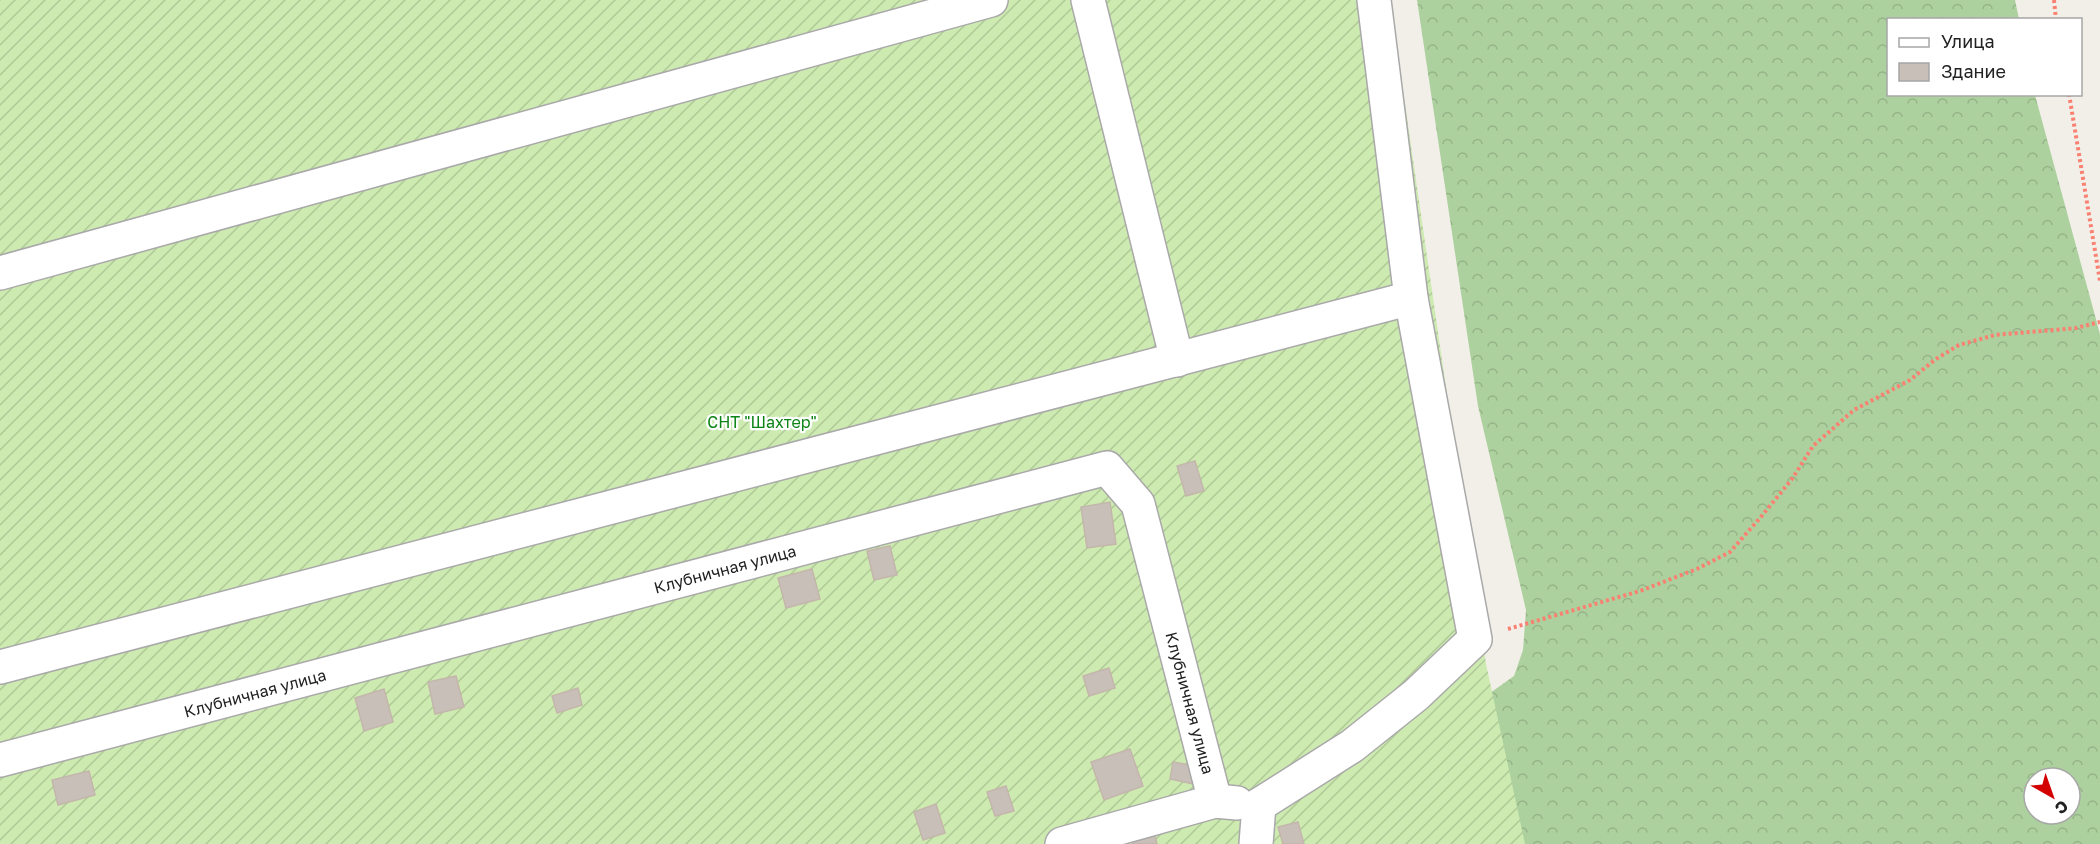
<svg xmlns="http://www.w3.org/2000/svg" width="2100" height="844" viewBox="0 0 2100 844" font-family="'Golos Text',sans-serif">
<defs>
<pattern id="forest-crowns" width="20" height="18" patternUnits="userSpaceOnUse" patternTransform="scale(1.5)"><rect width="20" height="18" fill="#add19e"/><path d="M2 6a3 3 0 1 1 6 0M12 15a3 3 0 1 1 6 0" fill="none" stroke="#95b388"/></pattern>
<pattern id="garden-furrows" width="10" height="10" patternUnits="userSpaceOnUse" patternTransform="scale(1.5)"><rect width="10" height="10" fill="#cdebb0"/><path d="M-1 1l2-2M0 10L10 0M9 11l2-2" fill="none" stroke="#b0c997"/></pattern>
</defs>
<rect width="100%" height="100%" fill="#f2efe9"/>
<path fill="url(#forest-crowns)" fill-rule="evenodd" d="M1417 0H2015L2019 19 1888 20V94L2035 95 2100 334V844H1337L1425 739 1514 676 1523 650 1526 610 1478 406ZM2034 778H2070V814H2034Z"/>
<path fill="url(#garden-furrows)" d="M0 0H1390L1486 664 1525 844H0Z"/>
<g fill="#c7bfb8" stroke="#c4b6ab" stroke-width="1.5">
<path d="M1195 461 1204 491 1186 496 1177 466Z"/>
<path d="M1110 502 1116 544 1087 548 1081 507Z"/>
<path d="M890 546 897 575 874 580 867 551Z"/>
<path d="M812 569 820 599 786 608 778 578Z"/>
<path d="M1109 668 1115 688 1089 696 1083 676Z"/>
<path d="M456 676 464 707 435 714 428 682Z"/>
<path d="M578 688 582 705 557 713 552 696Z"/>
<path d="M384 689 393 722 364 731 355 698Z"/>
<path d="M1130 749 1143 786 1104 800 1091 762Z"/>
<path d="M1173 762 1202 767 1198 785 1170 779Z"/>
<path d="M89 771 95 795 58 805 52 780Z"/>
<path d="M1006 786 1014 811 995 816 987 792Z"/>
<path d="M936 804 945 833 923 840 914 812Z"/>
<path d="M1298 822 1304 844H1283L1278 827Z"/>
<path d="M1155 836 1157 844H1132V842Z"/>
</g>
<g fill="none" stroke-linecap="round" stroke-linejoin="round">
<g stroke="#a9a9a9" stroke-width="36">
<g id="minor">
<path d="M1088 0 1177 360"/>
<path d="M0 273 991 0"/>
<path d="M0 667 1411 298"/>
<path d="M0 760 1107 468 1138 504 1215 801"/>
<path d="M1259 805 1352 746 1416 695 1475 639 1411 298 1374 0"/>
<path d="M1062 844 1215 801 1237 803"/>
<path d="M1256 844 1259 805"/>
</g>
</g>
<g stroke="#fa8072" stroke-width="4" stroke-dasharray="3 3" stroke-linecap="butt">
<path d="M2054 0 2056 20"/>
<path d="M2069 94 2100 281"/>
<path d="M1508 629 1640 591 1697 569 1730 552 1760 518 1792 479 1813 446 1854 410 1910 380 1936 359 1959 345 1995 335 2076 328 2100 322"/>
</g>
<use href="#minor" stroke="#fff" stroke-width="33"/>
</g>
<g text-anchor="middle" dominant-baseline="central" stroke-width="4.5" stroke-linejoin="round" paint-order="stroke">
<g font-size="16" fill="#0c8416" stroke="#fff">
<text x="762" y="422">СНТ "Шахтер"</text>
</g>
<g font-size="16" fill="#222" stroke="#fff">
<text transform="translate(725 569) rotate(-15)">Клубничная улица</text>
<text transform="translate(255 693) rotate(-15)">Клубничная улица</text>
<text transform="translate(1190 703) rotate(75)">Клубничная улица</text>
</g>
</g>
<rect x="1887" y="18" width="195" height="78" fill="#ffffff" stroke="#a7a7a7" stroke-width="1.5"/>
<rect x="1899" y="38" width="30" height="9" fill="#ffffff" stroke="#a7a7a7" stroke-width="1.5"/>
<text x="1941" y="48" font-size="18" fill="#222222">Улица</text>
<rect x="1899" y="63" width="30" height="18" fill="#c7bfb8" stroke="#a7a7a7" stroke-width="1.5"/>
<text x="1941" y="78" font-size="18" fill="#222222">Здание</text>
<g transform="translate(2052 796) rotate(140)"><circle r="28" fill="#ffffff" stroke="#a7a7a7" stroke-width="1.5"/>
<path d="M0-4.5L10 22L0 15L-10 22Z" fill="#d40000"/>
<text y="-9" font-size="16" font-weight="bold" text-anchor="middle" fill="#222222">С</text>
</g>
</svg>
